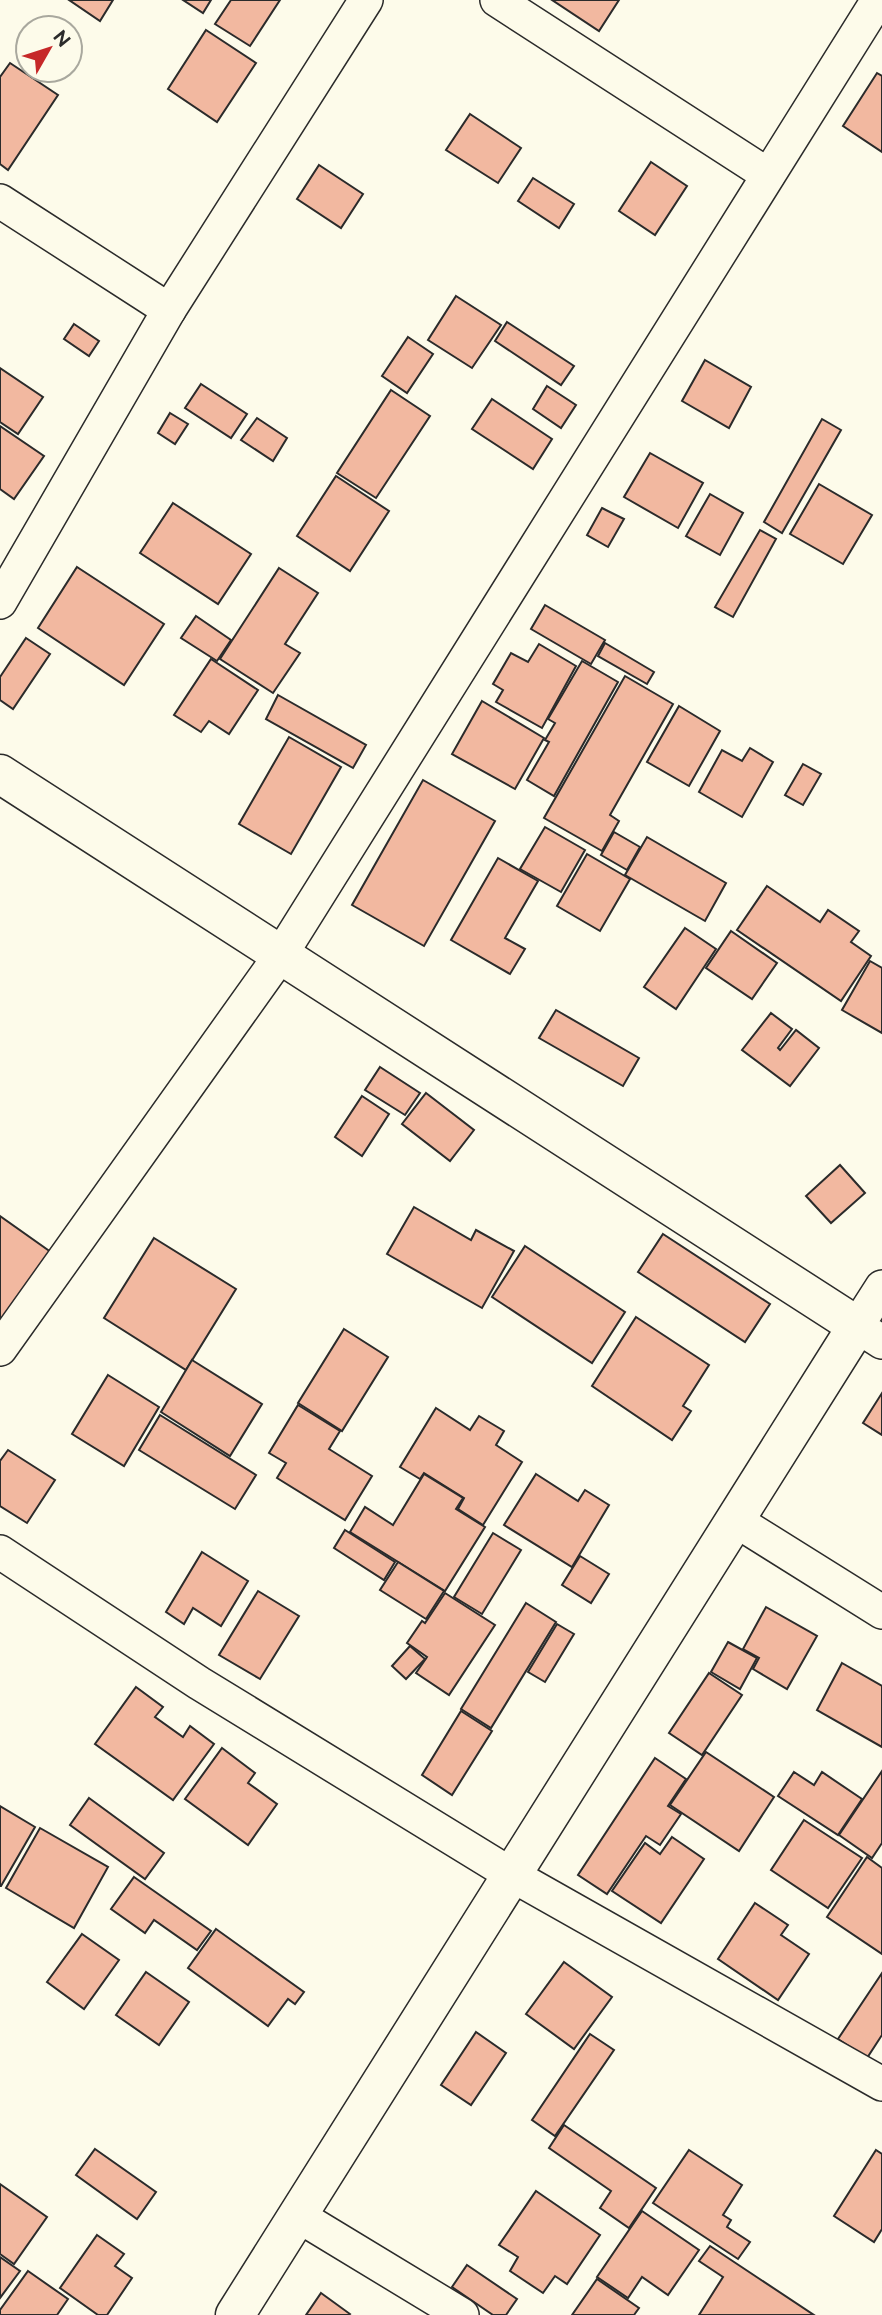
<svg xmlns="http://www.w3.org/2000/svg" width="882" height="2315" viewBox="0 0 882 2315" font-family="Raleway,sans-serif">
<rect width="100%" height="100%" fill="#fdfbea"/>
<g fill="#f2b8a0" stroke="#2b2b2b" stroke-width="2">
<path d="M69 0H113L100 21Z"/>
<path d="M183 0H211L203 13Z"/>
<path d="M231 0H280L250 46 215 24Z"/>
<path d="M552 0H619L599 31Z"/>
<path d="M206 30 256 63 217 122 168 89Z"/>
<path d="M10 63 58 95 8 170 0 164V77Z"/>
<path d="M877 73 882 76V152L843 126Z"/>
<path d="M470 114 521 148 498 183 446 150Z"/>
<path d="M651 162 687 186 655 235 619 211Z"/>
<path d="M319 165 363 194 341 228 297 199Z"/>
<path d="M533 178 574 204 559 228 518 201Z"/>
<path d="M456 296 501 325 472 368 428 340Z"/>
<path d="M507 322 574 366 561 385 495 341Z"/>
<path d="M74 324 99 341 89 356 64 339Z"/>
<path d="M408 337 433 354 407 393 382 376Z"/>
<path d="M705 360 751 387 729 428 682 401Z"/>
<path d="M0 368 43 397 18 434 0 422Z"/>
<path d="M201 384 247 414 231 438 185 408Z"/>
<path d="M547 386 576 405 561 428 533 409Z"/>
<path d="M391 390 430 416 376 498 337 473Z"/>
<path d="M492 399 552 439 533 469 472 429Z"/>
<path d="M170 413 188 424 175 444 158 433Z"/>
<path d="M257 418 287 438 273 461 241 440Z"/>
<path d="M822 419 841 430 782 533 764 522Z"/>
<path d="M0 426 44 456 14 499 0 489Z"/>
<path d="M650 453 703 483 678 528 624 497Z"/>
<path d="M336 476 389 511 350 571 297 536Z"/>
<path d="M819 484 872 515 843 564 790 534Z"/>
<path d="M710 494 743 513 720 555 686 536Z"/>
<path d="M173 503 251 554 218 604 140 553Z"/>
<path d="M602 508 624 519 608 547 587 535Z"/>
<path d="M760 530 776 539 733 617 715 607Z"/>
<path d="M77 567 164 624 124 685 38 628Z"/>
<path d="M279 568 318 593 285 644 300 653 273 693 220 659Z"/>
<path d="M545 605 605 640 591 664 531 629Z"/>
<path d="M196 616 231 640 217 661 181 638Z"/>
<path d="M26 638 50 654 13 709 0 700V677Z"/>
<path d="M605 643 654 672 647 684 598 656Z"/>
<path d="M539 644 576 666 542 728 496 702 503 690 493 684 511 653 528 662Z"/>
<path d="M211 659 258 690 229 734 209 721 201 732 174 715Z"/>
<path d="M582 661 618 682 554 796 527 780 549 742 545 740 555 723 548 719Z"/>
<path d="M625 676 673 704 610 815 619 821 602 851 544 818Z"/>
<path d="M278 695 366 745 353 768 266 719Z"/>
<path d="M482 701 544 738 515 789 452 754Z"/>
<path d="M679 706 720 731 689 786 647 762Z"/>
<path d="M289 737 341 767 291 854 239 824Z"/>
<path d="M750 748 773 762 742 817 699 792 722 750 742 761Z"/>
<path d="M803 764 821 774 803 805 785 795Z"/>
<path d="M423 780 495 821 424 946 352 905Z"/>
<path d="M545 827 585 850 561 892 520 869Z"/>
<path d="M614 832 640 847 627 870 601 855Z"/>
<path d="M647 837 726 883 705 921 625 875Z"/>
<path d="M587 854 630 879 600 931 557 906Z"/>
<path d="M498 858 538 881 505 938 525 949 510 974 451 940Z"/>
<path d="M767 886 820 922 828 910 859 931 851 942 871 956 841 1001 737 930Z"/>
<path d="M685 928 716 949 676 1009 644 987Z"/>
<path d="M731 931 777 963 752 999 706 968Z"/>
<path d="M870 961 882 968V1033L842 1010Z"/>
<path d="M556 1010 639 1058 623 1086 539 1038Z"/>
<path d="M771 1013 792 1029 778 1048 780 1050 796 1030 819 1048 790 1086 742 1050Z"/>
<path d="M380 1067 420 1093 405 1115 365 1090Z"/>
<path d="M426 1093 474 1130 450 1161 402 1124Z"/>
<path d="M362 1096 389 1114 362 1156 335 1137Z"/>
<path d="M840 1165 865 1193 831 1223 806 1196Z"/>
<path d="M414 1207 471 1240 476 1230 514 1251 482 1308 387 1254Z"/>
<path d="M0 1216 55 1255 7 1324 0 1319Z"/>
<path d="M663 1234 770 1304 745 1342 638 1272Z"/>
<path d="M154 1238 236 1289 186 1370 104 1318Z"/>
<path d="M525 1246 625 1312 592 1363 492 1297Z"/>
<path d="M636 1317 709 1365 683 1406 691 1411 672 1440 592 1386Z"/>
<path d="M344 1329 388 1357 342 1431 298 1403Z"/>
<path d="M192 1360 262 1404 230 1456 161 1412Z"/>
<path d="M108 1375 159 1407 124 1466 72 1434Z"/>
<path d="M882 1393V1435L863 1423Z"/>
<path d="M298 1405 340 1431 329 1449 372 1476 345 1520 277 1478 286 1463 269 1453Z"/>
<path d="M436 1408 470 1430 479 1416 504 1431 496 1445 522 1462 483 1525 458 1509 464 1498 424 1473 420 1479 400 1467Z"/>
<path d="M160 1415 256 1475 235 1509 139 1450Z"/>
<path d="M8 1450 55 1480 27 1523 0 1506V1461Z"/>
<path d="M424 1474 463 1498 456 1509 485 1527 445 1591 350 1532 365 1507 393 1525Z"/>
<path d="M536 1474 578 1501 585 1490 609 1505 572 1567 504 1525Z"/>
<path d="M345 1530 395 1562 384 1580 334 1548Z"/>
<path d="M493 1533 521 1550 482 1614 454 1597Z"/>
<path d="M202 1552 248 1581 221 1626 193 1608 184 1624 166 1612Z"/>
<path d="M580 1556 609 1574 591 1603 562 1585Z"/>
<path d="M398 1562 444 1591 426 1619 380 1590Z"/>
<path d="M258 1591 299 1616 260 1679 219 1655Z"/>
<path d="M445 1593 495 1625 449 1695 416 1673 427 1657 407 1643 422 1621 425 1623Z"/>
<path d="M526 1603 556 1622 491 1728 461 1709Z"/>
<path d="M766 1607 817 1636 787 1689 753 1669 759 1658 743 1649Z"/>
<path d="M557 1624 574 1634 545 1682 528 1672Z"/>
<path d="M728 1642 757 1658 740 1689 711 1672Z"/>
<path d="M410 1646 425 1659 406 1679 392 1666Z"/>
<path d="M842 1663 882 1686V1747L817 1710Z"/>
<path d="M709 1673 742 1695 702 1755 669 1733Z"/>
<path d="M136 1687 163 1707 155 1717 183 1737 190 1726 214 1744 173 1800 95 1744Z"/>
<path d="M461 1711 492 1731 452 1795 422 1775Z"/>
<path d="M222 1748 255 1773 248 1783 277 1804 248 1845 185 1799Z"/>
<path d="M706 1752 774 1797 739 1851 670 1805Z"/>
<path d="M655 1758 686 1779 668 1806 681 1814 660 1845 646 1836 607 1894 578 1875Z"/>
<path d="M882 1771V1843L872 1858 839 1835Z"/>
<path d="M794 1772 814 1785 822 1772 862 1799 838 1835 778 1796Z"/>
<path d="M89 1798 164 1853 145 1879 70 1825Z"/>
<path d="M0 1806 35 1827 1 1886H0Z"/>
<path d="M804 1820 862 1858 828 1908 771 1870Z"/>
<path d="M40 1828 108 1867 74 1928 6 1888Z"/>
<path d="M672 1837 704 1859 661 1923 612 1891 645 1843 660 1854Z"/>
<path d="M867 1857 882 1868V1954L827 1917Z"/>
<path d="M134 1877 211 1931 197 1950 154 1920 145 1933 111 1909Z"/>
<path d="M755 1903 788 1925 781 1935 809 1954 778 2000 718 1959Z"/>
<path d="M216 1929 304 1992 295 2004 288 1999 268 2026 188 1968Z"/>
<path d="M82 1934 119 1960 84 2009 47 1982Z"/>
<path d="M564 1962 612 1997 574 2049 526 2014Z"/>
<path d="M146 1972 189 2002 159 2045 116 2015Z"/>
<path d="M882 1973V2035L867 2058 838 2039Z"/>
<path d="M476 2032 506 2053 471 2105 441 2085Z"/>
<path d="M590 2034 614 2050 555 2136 532 2120Z"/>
<path d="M564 2125 656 2188 629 2228 600 2208 611 2191 549 2148Z"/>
<path d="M95 2149 156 2192 137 2219 76 2175Z"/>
<path d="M689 2150 742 2185 723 2215 731 2220 727 2227 750 2242 738 2259 653 2203Z"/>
<path d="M876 2150 882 2154V2229L874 2242 834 2216Z"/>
<path d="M0 2184 47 2217 14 2264 0 2254Z"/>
<path d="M536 2191 600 2235 567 2284 555 2276 543 2293 510 2271 518 2257 499 2245Z"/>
<path d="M642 2211 699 2250 668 2295 642 2277 628 2298 597 2277Z"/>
<path d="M97 2235 124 2254 115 2266 132 2278 107 2315H98L60 2288Z"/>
<path d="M710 2246 814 2315H699L723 2277 699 2261Z"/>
<path d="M0 2257 20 2271 0 2298Z"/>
<path d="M467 2265 517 2299 506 2315H493L452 2287Z"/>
<path d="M28 2271 68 2299 57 2315H0V2310Z"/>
<path d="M597 2279 639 2308 634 2315H572Z"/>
<path d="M321 2293 350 2314 349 2315H306Z"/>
</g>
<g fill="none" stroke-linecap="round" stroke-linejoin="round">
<g stroke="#2b2b2b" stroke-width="36">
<g id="minor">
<path d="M497 0 768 175"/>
<path d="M0 201 169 310"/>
<path d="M0 602 169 310 366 0"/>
<path d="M882 1287 857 1326 882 1342"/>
<path d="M0 1349 280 956 878 0"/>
<path d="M735 1520 882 1612"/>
<path d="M0 1552 199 1683 512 1875 882 2084"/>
<path d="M297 2215 462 2315"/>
</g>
</g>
<g stroke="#2b2b2b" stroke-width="41">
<path id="tertiary" d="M0 774 857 1326 235 2315"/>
</g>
<use href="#minor" stroke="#fdfbea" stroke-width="33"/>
<use href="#tertiary" stroke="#fdfbea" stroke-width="38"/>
</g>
<g transform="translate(49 49) rotate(51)"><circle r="33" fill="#fdfbea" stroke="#a9a89e" stroke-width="2"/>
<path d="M0-5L12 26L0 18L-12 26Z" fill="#c62828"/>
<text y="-10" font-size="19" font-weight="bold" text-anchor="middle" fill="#2b2b2b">N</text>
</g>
</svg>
